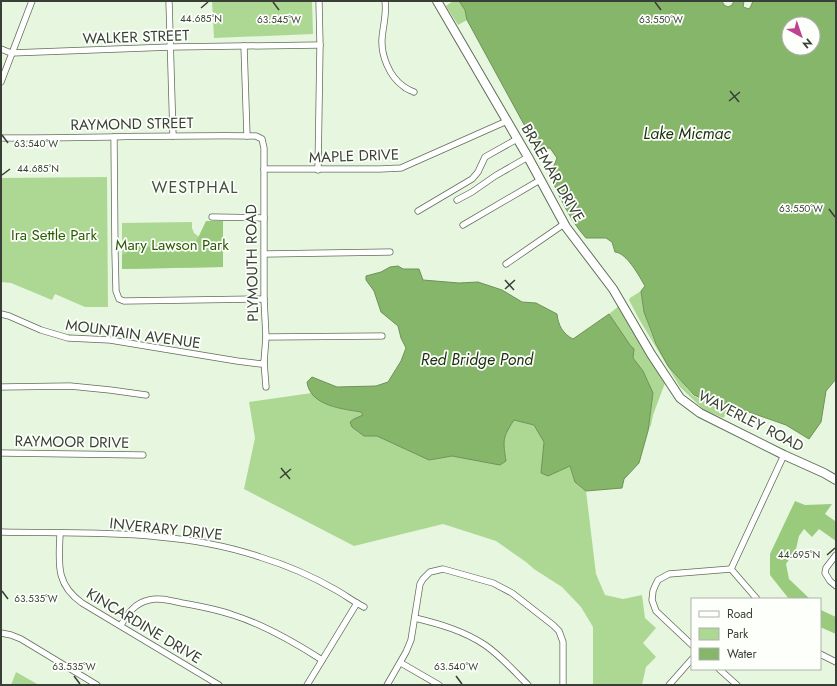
<svg xmlns="http://www.w3.org/2000/svg" width="837" height="686" viewBox="0 0 837 686" font-family="Jost,sans-serif">
<rect width="100%" height="100%" fill="#e7f6df"/>
<g fill="#acd893">
<path d="M212 1H312L313 34 214 38Z"/>
<path d="M453 1H459L465 10 467 20 458 25 446 6Z"/>
<path d="M107 177 108 307H85L55 294 52 300 11 283 1 282V178Z"/>
<path d="M192 222V228L194 233 199 237 223 267 122 269V223Z"/>
<path d="M641 291C645 327 658 355 682 382 686 386 690 393 694 396 703 401 714 403 722 409L727 410 725 416 723 418 704 410 680 387 639 319 629 300 630 298Z"/>
<path d="M619 306 665 383 653 415 651 425 648 431 653 393 643 371 633 358 634 349 630 346 609 314Z"/>
<path d="M312 393C321 407 346 410 361 412L363 415 360 417 364 436H377L429 460 452 456 500 465 506 461 504 447V434L514 420 534 425 544 441 541 473 548 476 570 466 575 482 586 491 596 574 605 595 623 599 642 595 645 618 656 628 643 643 656 657 646 667 642 685H593V627L581 607 562 587 534 569 526 562 496 541 443 524 354 546 244 489 255 438 249 402Z"/>
<path d="M16 672 39 685H11Z"/>
</g>
<g fill="#9acb7d">
<path d="M206 221H223V267L122 269V255L128 252 130 244 176 252 187 250 195 244Z"/>
<path d="M795 501 805 505 832 504 825 514 835 521 836 520V541L819 529 812 537 804 529 799 536 796 549 786 564 789 579 810 599H789L770 575V554Z"/>
<path d="M820 609 823 611 836 617V634L820 627Z"/>
</g>
<g fill="#86b669" stroke="#6f925a" fill-rule="evenodd">
<path d="M459 1H722L724 5 728 7 732 5 734 1H744L743 7 749 9 751 6 753 1H836V379L826 391 821 422 809 439 786 425 749 412 735 406 720 407 694 395 668 366 656 344 644 312 641 291 645 286C639 276 627 253 615 252L612 242 606 238H586C569 219 560 197 549 174L551 173 557 158 550 148 540 149 533 141 467 20 465 10ZM789 24H813V48H789Z"/>
<path d="M398 266 403 269H419L423 280 459 283 478 282 502 290 522 302 536 303 557 314C558 325 563 334 573 339L609 314 630 345 634 349 633 358 643 371 653 393 648 431 639 463 624 479 622 488 586 491 575 482 570 466 548 476 541 473 544 442 534 425 514 420C502 438 503 441 506 461L500 465 452 456 429 460 377 436H364L352 427 350 422 354 419 363 415 361 412C343 409 310 406 307 382L312 377 337 387 376 386 388 382 401 361 406 348 401 338 398 326 381 312 374 291 366 280V276L381 272 390 267Z"/>
</g>
<g fill="none" stroke-linecap="round" stroke-linejoin="round">
<g stroke="#616e5a" stroke-width="7">
<g id="minor">
<path d="M169 1 173 136"/>
<path d="M385 1C387 14 383 25 382 39 381 55 389 76 403 86 406 89 410 90 414 92"/>
<path d="M244 46 247 136"/>
<path d="M1 49 11 53 171 47 320 45"/>
<path d="M1 82 32 1"/>
<path d="M114 137 115 252 116 291 119 299 124 301 264 299"/>
<path d="M1 138C86 138 171 135 256 136L262 139 264 148V299L266 337 264 362 266 387"/>
<path d="M264 169H380L401 168 507 121"/>
<path d="M318 170 320 45 319 1"/>
<path d="M457 200 472 192 495 176 528 157"/>
<path d="M418 211 472 179 478 172 485 157 517 139"/>
<path d="M212 217 264 218"/>
<path d="M463 225 540 180"/>
<path d="M265 254 390 252"/>
<path d="M506 264 564 224"/>
<path d="M1 314 9 316 41 330 68 338 110 340 237 361 261 364 264 362"/>
<path d="M266 337 382 336"/>
<path d="M1 387 70 386 110 390 146 395"/>
<path d="M1 453 143 455"/>
<path d="M1 532C86 534 179 529 260 557 286 565 312 576 336 590 345 595 354 602 364 607"/>
<path d="M60 534C59 563 55 584 82 603L219 685"/>
<path d="M836 555 826 568 825 573 830 581 836 586"/>
<path d="M757 599 731 569 784 455"/>
<path d="M415 618C440 624 464 631 485 645 501 656 514 671 528 685"/>
<path d="M121 625C128 613 135 603 149 600 160 597 172 601 182 603 199 606 216 609 233 615 265 625 294 642 322 660"/>
<path d="M1 633 11 635 21 639 97 685"/>
<path d="M692 645 656 611 652 600 653 591 655 586 658 580 669 574 731 569"/>
<path d="M820 654 836 662"/>
<path d="M401 663 439 685"/>
<path d="M719 669 737 685"/>
<path d="M307 685 357 603"/>
<path d="M387 685 406 652 411 640 420 584 423 579 430 572 443 569 493 583 512 593 553 625 559 631 563 642V685"/>
<path d="M669 685 692 659"/>
</g>
</g>
<g stroke="#616e5a" stroke-width="10">
<path id="secondary" d="M437 1 528 157 566 227 613 289 651 354 680 398 700 413 784 455 824 473 836 480"/>
</g>
<use href="#minor" stroke="#fff" stroke-width="5.5"/>
<use href="#secondary" stroke="#fff" stroke-width="8"/>
</g>
<path fill="none" stroke="#393f36" stroke-width="1.5" d="M273 2 279 10M655 2 661 10M201 8 208 2M730 91 739 102M729 101 740 92M2 135 8 143M2 175 10 169M829 209 835 217M505 280 514 290M505 289 515 280M281 468 290 479M280 478 291 469M827 555 835 548M2 591 8 599M74 676 80 684M456 676 462 684"/>
<g text-anchor="middle" dominant-baseline="central" stroke-width="3.5" stroke-linejoin="round" paint-order="stroke">
<g font-size="15" fill="#393f36" stroke="#fcfffa">
<text transform="translate(136 37) rotate(-2)">WALKER STREET</text>
<text transform="translate(132 124) rotate(-1)">RAYMOND STREET</text>
<text transform="translate(354 156) rotate(-2)">MAPLE DRIVE</text>
<text transform="translate(553 173) rotate(60)">BRAEMAR DRIVE</text>
<text transform="translate(252 263) rotate(-91)">PLYMOUTH ROAD</text>
<text transform="translate(133 334) rotate(8)">MOUNTAIN AVENUE</text>
<text transform="translate(751 421) rotate(27)">WAVERLEY ROAD</text>
<text transform="translate(72 442) rotate(1)">RAYMOOR DRIVE</text>
<text transform="translate(166 529) rotate(6)">INVERARY DRIVE</text>
<text transform="translate(144 626) rotate(31)">KINCARDINE DRIVE</text>
</g>
<g font-size="15" fill="#2e5a06" stroke="#fcfffa">
<text x="54" y="235">Ira Settle Park</text>
<text x="172" y="245">Mary Lawson Park</text>
</g>
<g font-size="16" font-style="italic" fill="#1c3010" stroke="#fcfffa">
<text x="687" y="133">Lake Micmac</text>
<text x="477" y="359">Red Bridge Pond</text>
</g>
<g font-size="16" letter-spacing="1" fill="#43503d" stroke="#fcfffa">
<text x="195" y="187">WESTPHAL</text>
</g>
</g>
<g font-size="10" text-anchor="middle" fill="#393f36" stroke="#fcfffa" stroke-width="3.5" stroke-linejoin="round" paint-order="stroke">
<text x="201" y="22">44.685°N</text>
<text x="279" y="23">63.545°W</text>
<text x="661" y="23">63.550°W</text>
<text x="36" y="147">63.540°W</text>
<text x="38" y="172">44.685°N</text>
<text x="801" y="212">63.550°W</text>
<text x="799" y="558">44.695°N</text>
<text x="36" y="602">63.535°W</text>
<text x="74" y="670">63.535°W</text>
<text x="456" y="670">63.540°W</text>
</g>
<rect width="837" height="686" fill="none" stroke="#393f36" stroke-width="4"/>
<rect x="691" y="598" width="130" height="72" fill="#fcfffa" stroke="#aeb2ac"/>
<rect x="699" y="611" width="20" height="6" fill="#ffffff" stroke="#aeb2ac"/>
<text x="727" y="618" font-size="12" fill="#393f36">Road</text>
<rect x="699" y="628" width="20" height="12" fill="#acd893" stroke="#aeb2ac"/>
<text x="727" y="638" font-size="12" fill="#393f36">Park</text>
<rect x="699" y="648" width="20" height="12" fill="#86b669" stroke="#aeb2ac"/>
<text x="727" y="658" font-size="12" fill="#393f36">Water</text>
<g transform="translate(801 36) rotate(140)"><circle r="19" fill="#fcfffa" stroke="#aeb2ac"/>
<path d="M0-3L7 15L0 10L-7 15Z" fill="#be4292"/>
<text y="-6" font-size="11" font-weight="bold" text-anchor="middle" fill="#393f36">N</text>
</g>
</svg>
